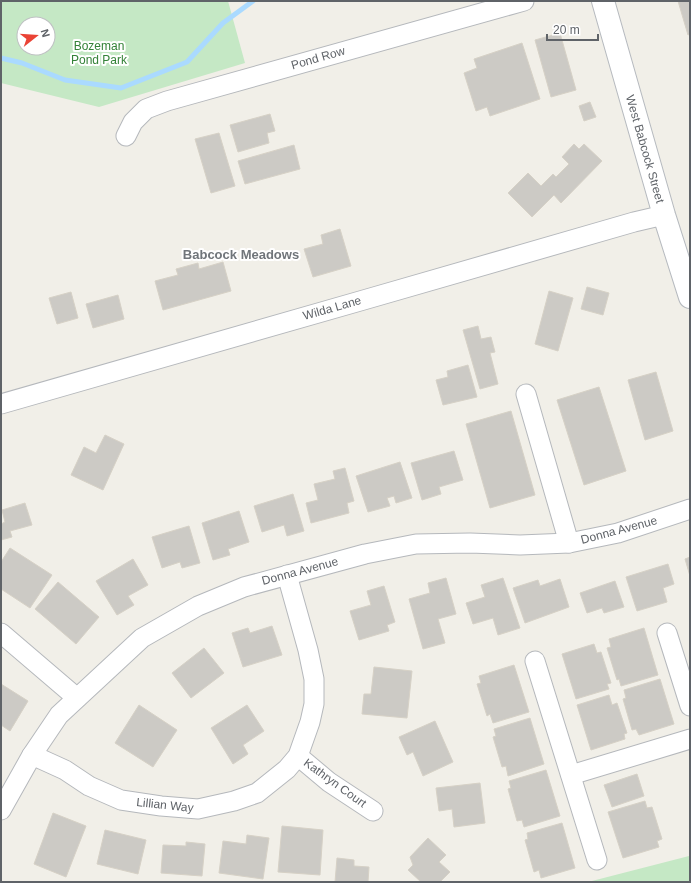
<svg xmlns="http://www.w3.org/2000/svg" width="691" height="883" viewBox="0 0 691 883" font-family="Helvetica,sans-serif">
<rect width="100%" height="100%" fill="#f1efe8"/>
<g fill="#c5e8c5" fill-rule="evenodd">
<path d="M1 1H228L245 63 99 107 1 83ZM24 24H48V48H24Z"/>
<path d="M690 855V882H588L689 856Z"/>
</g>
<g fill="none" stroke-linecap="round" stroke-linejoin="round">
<path stroke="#aadaff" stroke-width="5" d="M1 58 22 63 65 80 121 88 187 62 223 23 253 1"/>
</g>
<g fill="#cccac5" stroke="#d6d1c6">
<path d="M678 1H690V34L688 35Z"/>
<path d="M560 33 576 90 551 97 535 40Z"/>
<path d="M522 43 540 99 490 116 487 107 476 111 464 73 477 68 474 59Z"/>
<path d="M590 102 596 117 584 121 579 106Z"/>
<path d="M270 114 275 131 267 133 269 143 238 152 230 125Z"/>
<path d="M219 133 235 186 211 193 195 139Z"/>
<path d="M574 144 579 149 584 144 602 161 561 203 554 195 532 217 508 193 528 173 541 186 553 174 556 177 569 164 562 157Z"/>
<path d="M294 145 300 169 245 184 238 161Z"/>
<path d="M340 229 351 266 313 277 304 249 323 244 321 235Z"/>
<path d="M223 262 231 291 163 310 155 281 178 275 176 269 198 263 199 269Z"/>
<path d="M587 287 609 293 603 315 581 309Z"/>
<path d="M549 291 573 298 558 351 535 344Z"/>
<path d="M71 292 78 318 57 324 49 298Z"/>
<path d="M118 295 124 319 93 328 86 304Z"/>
<path d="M478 326 481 339 491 337 495 352 490 353 498 384 480 389 463 330Z"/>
<path d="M468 365 477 397 443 405 436 380 448 377 447 371Z"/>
<path d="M656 372 673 431 645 440 628 380Z"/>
<path d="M599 387 626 471 584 485 557 400Z"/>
<path d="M511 411 535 495 490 508 466 424Z"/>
<path d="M105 435 124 444 103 490 71 475 84 447 96 453Z"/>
<path d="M454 451 463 480 439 487 441 494 422 500 411 463Z"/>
<path d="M400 462 412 498 396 503 394 496 387 498 390 506 368 512 356 476Z"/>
<path d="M345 468 354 501 347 503 349 513 311 523 306 503 318 500 314 484 335 479 333 471Z"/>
<path d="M293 494 304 531 287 536 284 525 262 532 254 506Z"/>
<path d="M25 503 32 525 10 531 12 537 1 540V524L5 522 2 510Z"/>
<path d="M239 511 249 542 228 549 230 555 213 560 202 523Z"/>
<path d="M189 526 200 563 182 568 180 562 162 568 152 537Z"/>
<path d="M10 548 52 575 30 608 1 589V562Z"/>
<path d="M690 557V576L685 559Z"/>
<path d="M133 559 148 585 128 596 134 605 117 615 96 581Z"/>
<path d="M668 564 674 584 663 588 667 602 637 611 626 577Z"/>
<path d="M446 578 456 614 438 619 445 643 423 649 409 599 430 593 428 583Z"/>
<path d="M503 578 520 628 498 635 493 618 473 624 466 603 485 597 481 585Z"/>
<path d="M560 579 569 607 525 623 513 588 538 580 540 586Z"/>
<path d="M615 581 624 607 604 613 602 608 587 613 580 593Z"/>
<path d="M58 582 99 617 76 644 35 609Z"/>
<path d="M384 586 395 622 387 625 389 631 359 640 350 611 371 605 367 591Z"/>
<path d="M272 626 282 655 243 667 232 633 248 628 250 633Z"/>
<path d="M644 628 658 675 621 686 619 679 617 680 607 648 611 647 609 639Z"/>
<path d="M594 644 597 653 601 652 611 683 607 684 609 689 576 699 562 654Z"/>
<path d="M204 648 224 673 191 698 172 673Z"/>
<path d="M514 665 529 712 493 723 490 714 487 716 477 684 481 683 479 676Z"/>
<path d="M374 667 412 671 407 718 362 714 364 694H371Z"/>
<path d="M660 679 674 724 639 735 636 729 632 730 623 699 626 698 624 690Z"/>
<path d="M1 684 28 701 10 731 1 725Z"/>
<path d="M609 695 612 705 617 703 627 733 624 734 625 739 591 750 577 705Z"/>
<path d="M139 705 177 730 153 767 115 743Z"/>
<path d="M247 705 264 731 243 745 248 754 233 764 211 728Z"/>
<path d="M530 718 544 764 508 776 506 766 502 767 493 737 496 736 494 729Z"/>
<path d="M435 721 453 762 423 776 413 752 407 755 399 737Z"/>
<path d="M546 770 560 816 524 827 522 820 517 821 508 789 511 788 509 781Z"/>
<path d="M637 774 644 796 612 807 604 785Z"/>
<path d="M480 783 485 823 454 827 452 809 439 811 436 788Z"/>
<path d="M645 801 647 808 652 807 662 839 657 841 659 847 623 858 608 812Z"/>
<path d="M53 813 86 826 66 877 34 864Z"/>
<path d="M562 823 575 868 541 878 539 870 534 872 525 840 528 839 527 833Z"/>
<path d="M282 826 323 830 320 875 278 872Z"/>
<path d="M105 830 146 840 138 874 97 864Z"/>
<path d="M247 835 269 838 263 879 219 873 223 841 246 844Z"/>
<path d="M428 838 446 855 439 862 450 872 440 882H421L408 870 413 865 410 857Z"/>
<path d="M186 842 205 844 202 876 161 873 163 845 186 846Z"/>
<path d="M337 858 354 860V866L369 867 368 882H335Z"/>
</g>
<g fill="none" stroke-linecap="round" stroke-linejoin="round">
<g stroke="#b5b8bc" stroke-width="21">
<g id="street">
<path d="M126 136 133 122 146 109 167 101 524 1"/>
<path d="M526 394 569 543"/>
<path d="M1 404C212 345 423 282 634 222L664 215"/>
<path d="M1 633 77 698"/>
<path d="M667 633 690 706"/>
<path d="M535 661 597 860"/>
<path d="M32 755 65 770 89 786 121 800 161 806 198 809 234 801 257 793 287 769 298 756 310 722 314 704V679L308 650 287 575"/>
<path d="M298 756 329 782 373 811"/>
<path d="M571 775 690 739"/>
<path d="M1 810 32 755 59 715 142 638 198 606 244 587 365 554 416 544 470 543 520 545 569 543 618 533 690 509"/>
</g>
</g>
<g stroke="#b6babf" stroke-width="24">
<path id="secondary" d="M603 1 664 215 690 297"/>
</g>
<use href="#street" stroke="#fff" stroke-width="19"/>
<use href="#secondary" stroke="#fff" stroke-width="22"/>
</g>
<g text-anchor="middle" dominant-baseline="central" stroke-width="4" stroke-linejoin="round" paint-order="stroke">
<g font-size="12" fill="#348238" stroke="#fff">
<text x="99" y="46">Bozeman<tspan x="99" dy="14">Pond Park</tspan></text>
</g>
<g font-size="12" fill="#5f6368" stroke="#fff">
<text transform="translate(318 58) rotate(-16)">Pond Row</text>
<text transform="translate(645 149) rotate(74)">West Babcock Street</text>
<text transform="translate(332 308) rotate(-16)">Wilda Lane</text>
<text transform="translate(619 530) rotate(-15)">Donna Avenue</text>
<text transform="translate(300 571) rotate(-15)">Donna Avenue</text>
<text transform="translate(335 783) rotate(36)">Kathryn Court</text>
<text transform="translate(165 805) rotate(6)">Lillian Way</text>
</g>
<g font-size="13" font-weight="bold" fill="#70757a" stroke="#fff">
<text x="241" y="254">Babcock Meadows</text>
</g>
</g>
<rect width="691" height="883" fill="none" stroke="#5f6368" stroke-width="4"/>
<g transform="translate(36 36) rotate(73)"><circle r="19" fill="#ffffff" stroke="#bfc1c3"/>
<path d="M0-3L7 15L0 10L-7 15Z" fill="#ea4335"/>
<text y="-6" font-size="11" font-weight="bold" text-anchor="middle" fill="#5f6368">N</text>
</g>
<path d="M547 34v6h51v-6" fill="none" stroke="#5f6368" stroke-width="2"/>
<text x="553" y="34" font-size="12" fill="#5f6368" stroke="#ffffff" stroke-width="3" paint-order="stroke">20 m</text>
</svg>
